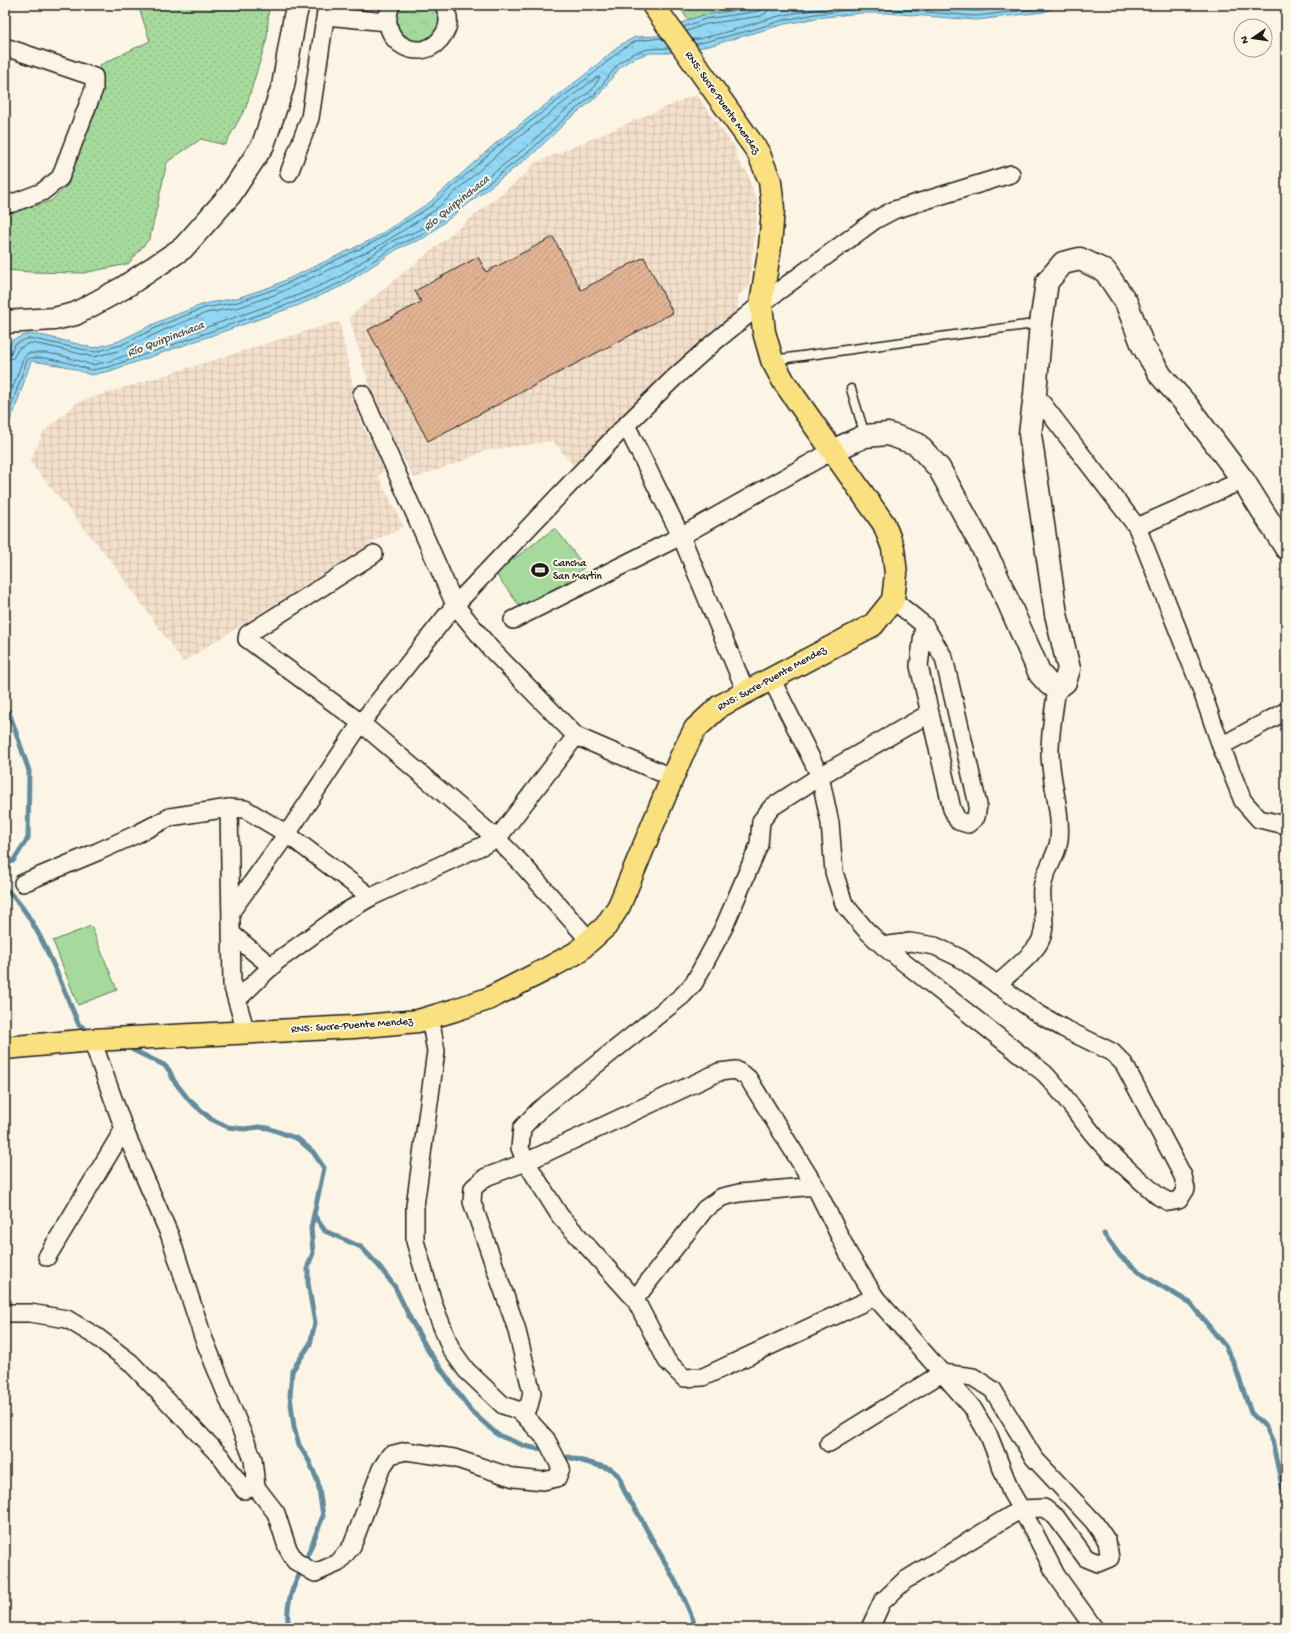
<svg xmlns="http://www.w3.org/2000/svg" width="1291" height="1633" viewBox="0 0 1291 1633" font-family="'Gochi Hand',sans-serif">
<defs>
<pattern id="industrial-grid" width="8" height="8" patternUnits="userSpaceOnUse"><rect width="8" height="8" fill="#f4e1cc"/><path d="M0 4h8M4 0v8" fill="none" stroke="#d1c0af"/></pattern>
<pattern id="grass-dots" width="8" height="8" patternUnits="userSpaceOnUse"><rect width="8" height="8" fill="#a5da9c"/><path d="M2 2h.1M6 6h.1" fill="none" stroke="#8dba86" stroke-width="1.8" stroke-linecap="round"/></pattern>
<pattern id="park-crowns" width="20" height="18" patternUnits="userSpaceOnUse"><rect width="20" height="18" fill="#a5da9c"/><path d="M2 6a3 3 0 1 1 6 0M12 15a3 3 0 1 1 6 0" fill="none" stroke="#8dba86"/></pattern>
<pattern id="water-ripples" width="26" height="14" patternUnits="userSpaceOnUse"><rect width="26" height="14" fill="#91d7f3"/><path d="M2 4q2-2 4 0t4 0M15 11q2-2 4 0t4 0" fill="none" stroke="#7cb8d0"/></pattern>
<pattern id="building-hatch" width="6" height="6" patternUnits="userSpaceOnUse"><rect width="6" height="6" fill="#e1b392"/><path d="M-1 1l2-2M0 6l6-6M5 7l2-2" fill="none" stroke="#c0997d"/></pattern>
</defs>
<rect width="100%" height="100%" fill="#fcf5e5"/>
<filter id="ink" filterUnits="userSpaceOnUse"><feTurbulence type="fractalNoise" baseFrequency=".025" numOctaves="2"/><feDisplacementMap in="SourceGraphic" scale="8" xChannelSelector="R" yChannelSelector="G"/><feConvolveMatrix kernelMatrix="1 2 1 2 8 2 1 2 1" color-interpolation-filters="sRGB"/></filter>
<g filter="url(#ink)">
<g fill="url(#industrial-grid)">
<path d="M696 94 737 151 735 154 743 170 746 169 757 202V210L749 287 738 295V321L669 369 577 470 553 441 483 451 465 460 414 478 375 405 349 317 528 172 533 164Z"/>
<path d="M339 321 362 426 387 468 378 476 404 527 374 541 183 662 114 565 30 462 44 431 78 402Z"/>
</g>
<g fill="url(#grass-dots)" stroke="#607b5c">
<path d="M138 5H269L267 38 246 107 225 145 201 139 167 162 150 238 128 264 83 273 31 272 5 270V212L27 208 51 201 68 185 82 140 102 86 100 65 150 41Z"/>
<path d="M686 5H775L704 15 688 20 681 9Z"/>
</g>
<path fill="url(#park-crowns)" stroke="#607b5c" d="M397 5H438L440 8V32L420 45 398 35 394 12Z"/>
<g fill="#a5da9c" stroke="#607b5c">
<path d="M555 528 585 567 525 613 495 573Z"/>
<path d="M91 926 117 990 78 1005 53 941Z"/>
</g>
<path fill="url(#water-ripples)" stroke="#628c9d" d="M775 5H1060L1044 12 976 20 887 13H860L816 18 781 25 709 46 668 53H650L634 58 621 66 598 96 569 119 535 152 424 238 399 248 342 286 299 305 110 371 91 375 65 366 31 361 14 412 5 431V355L12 340 28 334 45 336 94 348 119 341 160 321 204 304 237 298 273 286 373 239 429 203 496 143 591 70 620 45 635 37 658 36 688 20 704 15Z"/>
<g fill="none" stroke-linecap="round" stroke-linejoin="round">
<g stroke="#4b6772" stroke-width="1">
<path d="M904 5 976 11 1028 5"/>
<path d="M684 27 705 19 760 11 763 8 764 5"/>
<path d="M687 31 706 24 761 16 767 12 769 5"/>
<path d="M692 40C722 35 750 24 779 16 803 11 826 8 850 5"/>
<path d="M696 44 752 30 780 21 815 14 859 9H887L976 16 1043 8 1050 5"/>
<path d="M5 355 10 354 15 344 29 338 95 352 121 345 162 325 204 308 238 302 275 289 374 242 431 206 498 146 594 73 622 49 636 41 662 38"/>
<path d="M5 360 13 358 19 348 30 343 44 345 93 357 122 350 164 330 206 313 240 307 277 294 377 247 435 210 502 150 597 77H600L592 90 563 112 529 145 420 230 394 240 338 278 296 296 107 362 92 365 67 357 47 353H28L23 359 5 410"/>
<path d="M5 422 10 410 27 360 30 358H45L65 362 91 370 109 367 298 301 340 283 397 245 422 235 532 149 567 116 595 94 619 63 632 54 648 49 669 48"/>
</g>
<g stroke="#628c9d" stroke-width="5">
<path d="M5 708 9 712 29 771 28 838 13 861 5 863"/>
<path d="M5 889C37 914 62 987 79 1025L84 1028"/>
<path d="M133 1050 164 1065 169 1070 174 1081 189 1100 211 1119 228 1127 244 1129 259 1127 268 1128 298 1139 313 1152 324 1168 311 1228 313 1253 308 1266V1283L315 1323 310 1344 292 1371 290 1396 294 1427 299 1445 309 1461 318 1482 323 1516 307 1557"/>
<path d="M314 1215 325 1231 361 1247 379 1266 395 1287 410 1318 429 1352 471 1411 498 1435 525 1446 538 1449"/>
<path d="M1104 1234 1120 1256 1143 1275 1190 1303 1225 1346 1234 1363 1251 1413 1266 1427 1272 1440 1286 1504"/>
<path d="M568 1457 611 1469 620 1477C622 1492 631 1501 639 1515 658 1552 682 1588 696 1628"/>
<path d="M289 1628C285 1609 290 1592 299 1575"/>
</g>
</g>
<path fill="url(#building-hatch)" stroke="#1c1c1c" d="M553 237 581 290 644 257 673 313 428 441 368 330 421 302 415 291 478 257 486 272Z"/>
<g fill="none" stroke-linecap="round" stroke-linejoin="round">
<g stroke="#1c1c1c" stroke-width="11">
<g id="lane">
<path d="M773 360 1041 323"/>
<path d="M851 389 865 435"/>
</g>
</g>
<g stroke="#1c1c1c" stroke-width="20">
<g id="street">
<path d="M391 5C375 43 424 68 444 34 450 25 449 15 444 5"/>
<path d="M326 16 387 22"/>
<path d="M5 47 94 77V89L60 178 42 192 13 203 5 204"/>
<path d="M289 173 310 118 327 5"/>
<path d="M362 394 455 605 490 648 576 736 673 778"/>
<path d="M1035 394 1137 527 1199 683 1221 746 1243 801 1259 819 1281 824 1286 823"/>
<path d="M626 425 681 536 746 692"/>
<path d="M1137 527 1243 480"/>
<path d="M374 554 248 634 247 639 361 723 497 839 521 863 590 941"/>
<path d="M893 600 924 625 944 658 978 805 976 817 968 824 958 821 952 809 919 666 924 625"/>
<path d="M513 620 681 536 832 451"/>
<path d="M771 678 820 776 830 823 834 872 844 904 866 930 883 946 1044 1073C1064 1093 1079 1118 1098 1140 1116 1160 1138 1178 1158 1196L1169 1202 1179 1200 1186 1189 1183 1176 1124 1064 1112 1052 1063 1028 1037 1013 960 958 935 946 910 942 883 946"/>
<path d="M1221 746 1286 711"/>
<path d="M229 808 232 984 246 1032"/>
<path d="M23 883 97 852 137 834 170 817 229 808 245 809 287 834 371 897"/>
<path d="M232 910 287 834 361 723 455 605 626 425 674 378 712 344 761 304 875 220 894 210 1011 174"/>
<path d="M232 934 272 967"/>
<path d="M997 985C1008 974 1036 953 1041 939 1048 923 1040 905 1042 888 1044 871 1057 857 1059 840 1062 810 1050 781 1050 752 1050 731 1054 709 1057 688"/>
<path d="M237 1000 276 962 342 914 371 897 497 839 576 736"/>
<path d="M430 1018 436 1051 415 1206V1241L434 1306 451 1349 466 1370 503 1405 520 1411 529 1406 532 1393 516 1327 472 1202 473 1188 486 1177 526 1162 719 1072 736 1070 748 1078 815 1186"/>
<path d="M47 1257 124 1129"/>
<path d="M875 1297 703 1377 684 1378 667 1361 635 1299 560 1216 526 1162 520 1148 522 1128 538 1111 682 996 694 983 724 927 759 845 761 821 772 807 820 776 930 713"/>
<path d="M635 1299 705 1209 722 1197 739 1193 815 1186 848 1253 875 1297 972 1407 989 1436 1011 1492 1033 1530 1056 1575 1094 1628"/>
<path d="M5 1313H30L67 1319 97 1337 130 1362 221 1457 244 1490 256 1487 253 1459 203 1337 170 1236 124 1129 92 1040"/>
<path d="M829 1443 942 1373 973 1377 993 1390 1034 1458 1094 1522 1107 1541 1110 1558 1098 1563 1086 1558 1056 1517 1044 1508 1021 1509 904 1581 882 1602 870 1628"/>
<path d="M256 1487 276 1513 287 1547 295 1561 315 1573 338 1563 352 1546 381 1469 390 1455 406 1451 454 1458 514 1478 543 1481 557 1478 561 1468 546 1439 520 1411"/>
</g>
</g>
<g stroke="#1c1c1c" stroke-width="25">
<g id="secondary">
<path d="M5 322 54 319 75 314 123 288 183 248 230 195 263 145 283 86 295 16 298 5"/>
<path d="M832 451 865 436 888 434 917 444 939 468 992 565 1040 674 1049 684 1057 688 1065 682 1069 669 1056 614 1030 434 1035 394 1041 323 1047 282 1063 263 1080 259 1105 271 1126 302 1143 346 1161 376 1186 404 1243 480 1286 548"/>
</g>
</g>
<g stroke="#1c1c1c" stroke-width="25">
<path id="highway" d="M5 1048 92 1040 354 1027 418 1021 455 1010 488 999 543 971 576 953 606 926 619 906 681 757 695 729 720 706 873 625 893 600 896 574 893 548 884 524 784 382 772 360 764 332 761 304 770 247 773 209 770 181 758 152 653 5"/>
</g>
<use href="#lane" stroke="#fcf5e5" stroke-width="8"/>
<use href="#street" stroke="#fcf5e5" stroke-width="17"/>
<use href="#secondary" stroke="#fcf5e5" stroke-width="22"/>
<use href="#highway" stroke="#fbe080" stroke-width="22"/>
</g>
</g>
<defs>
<g id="stadium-bare" transform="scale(1.38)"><path d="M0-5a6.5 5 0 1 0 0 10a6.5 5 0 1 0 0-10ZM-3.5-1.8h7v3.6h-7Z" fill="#1c1c1c" stroke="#fcf5e5" stroke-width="2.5" paint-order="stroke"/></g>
</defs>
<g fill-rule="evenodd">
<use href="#stadium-bare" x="540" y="570"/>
</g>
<g text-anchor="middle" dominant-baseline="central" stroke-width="4" stroke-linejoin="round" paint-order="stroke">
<g font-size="11" fill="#1c1c1c" stroke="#fcf5e5">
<text transform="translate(722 103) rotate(55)">RN5: Sucre-Puente Mendez</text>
<text transform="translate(772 679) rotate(-29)">RN5: Sucre-Puente Mendez</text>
<text transform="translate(352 1026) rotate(-4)">RN5: Sucre-Puente Mendez</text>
</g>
<g font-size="11" fill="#1c1c1c" stroke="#fcf5e5" text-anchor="start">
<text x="553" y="564">Cancha<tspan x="553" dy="13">San Martin</tspan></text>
</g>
<g font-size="12" font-style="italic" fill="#3f545c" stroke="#fcf5e5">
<text transform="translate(457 204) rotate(-39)">Río Quirpinchaca</text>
<text transform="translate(166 340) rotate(-21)">Río Quirpinchaca</text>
</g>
</g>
<rect width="1291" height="1633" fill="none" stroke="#fcf5e5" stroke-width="20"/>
<rect x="10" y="10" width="1271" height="1613" fill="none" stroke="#1c1c1c" stroke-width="1.5" filter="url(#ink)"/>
<g transform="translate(1253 38) rotate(257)"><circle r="19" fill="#fcf5e5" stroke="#a29e95"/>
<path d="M0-3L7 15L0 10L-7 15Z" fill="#1c1c1c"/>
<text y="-6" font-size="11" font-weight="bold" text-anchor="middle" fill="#1c1c1c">N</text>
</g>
</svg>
